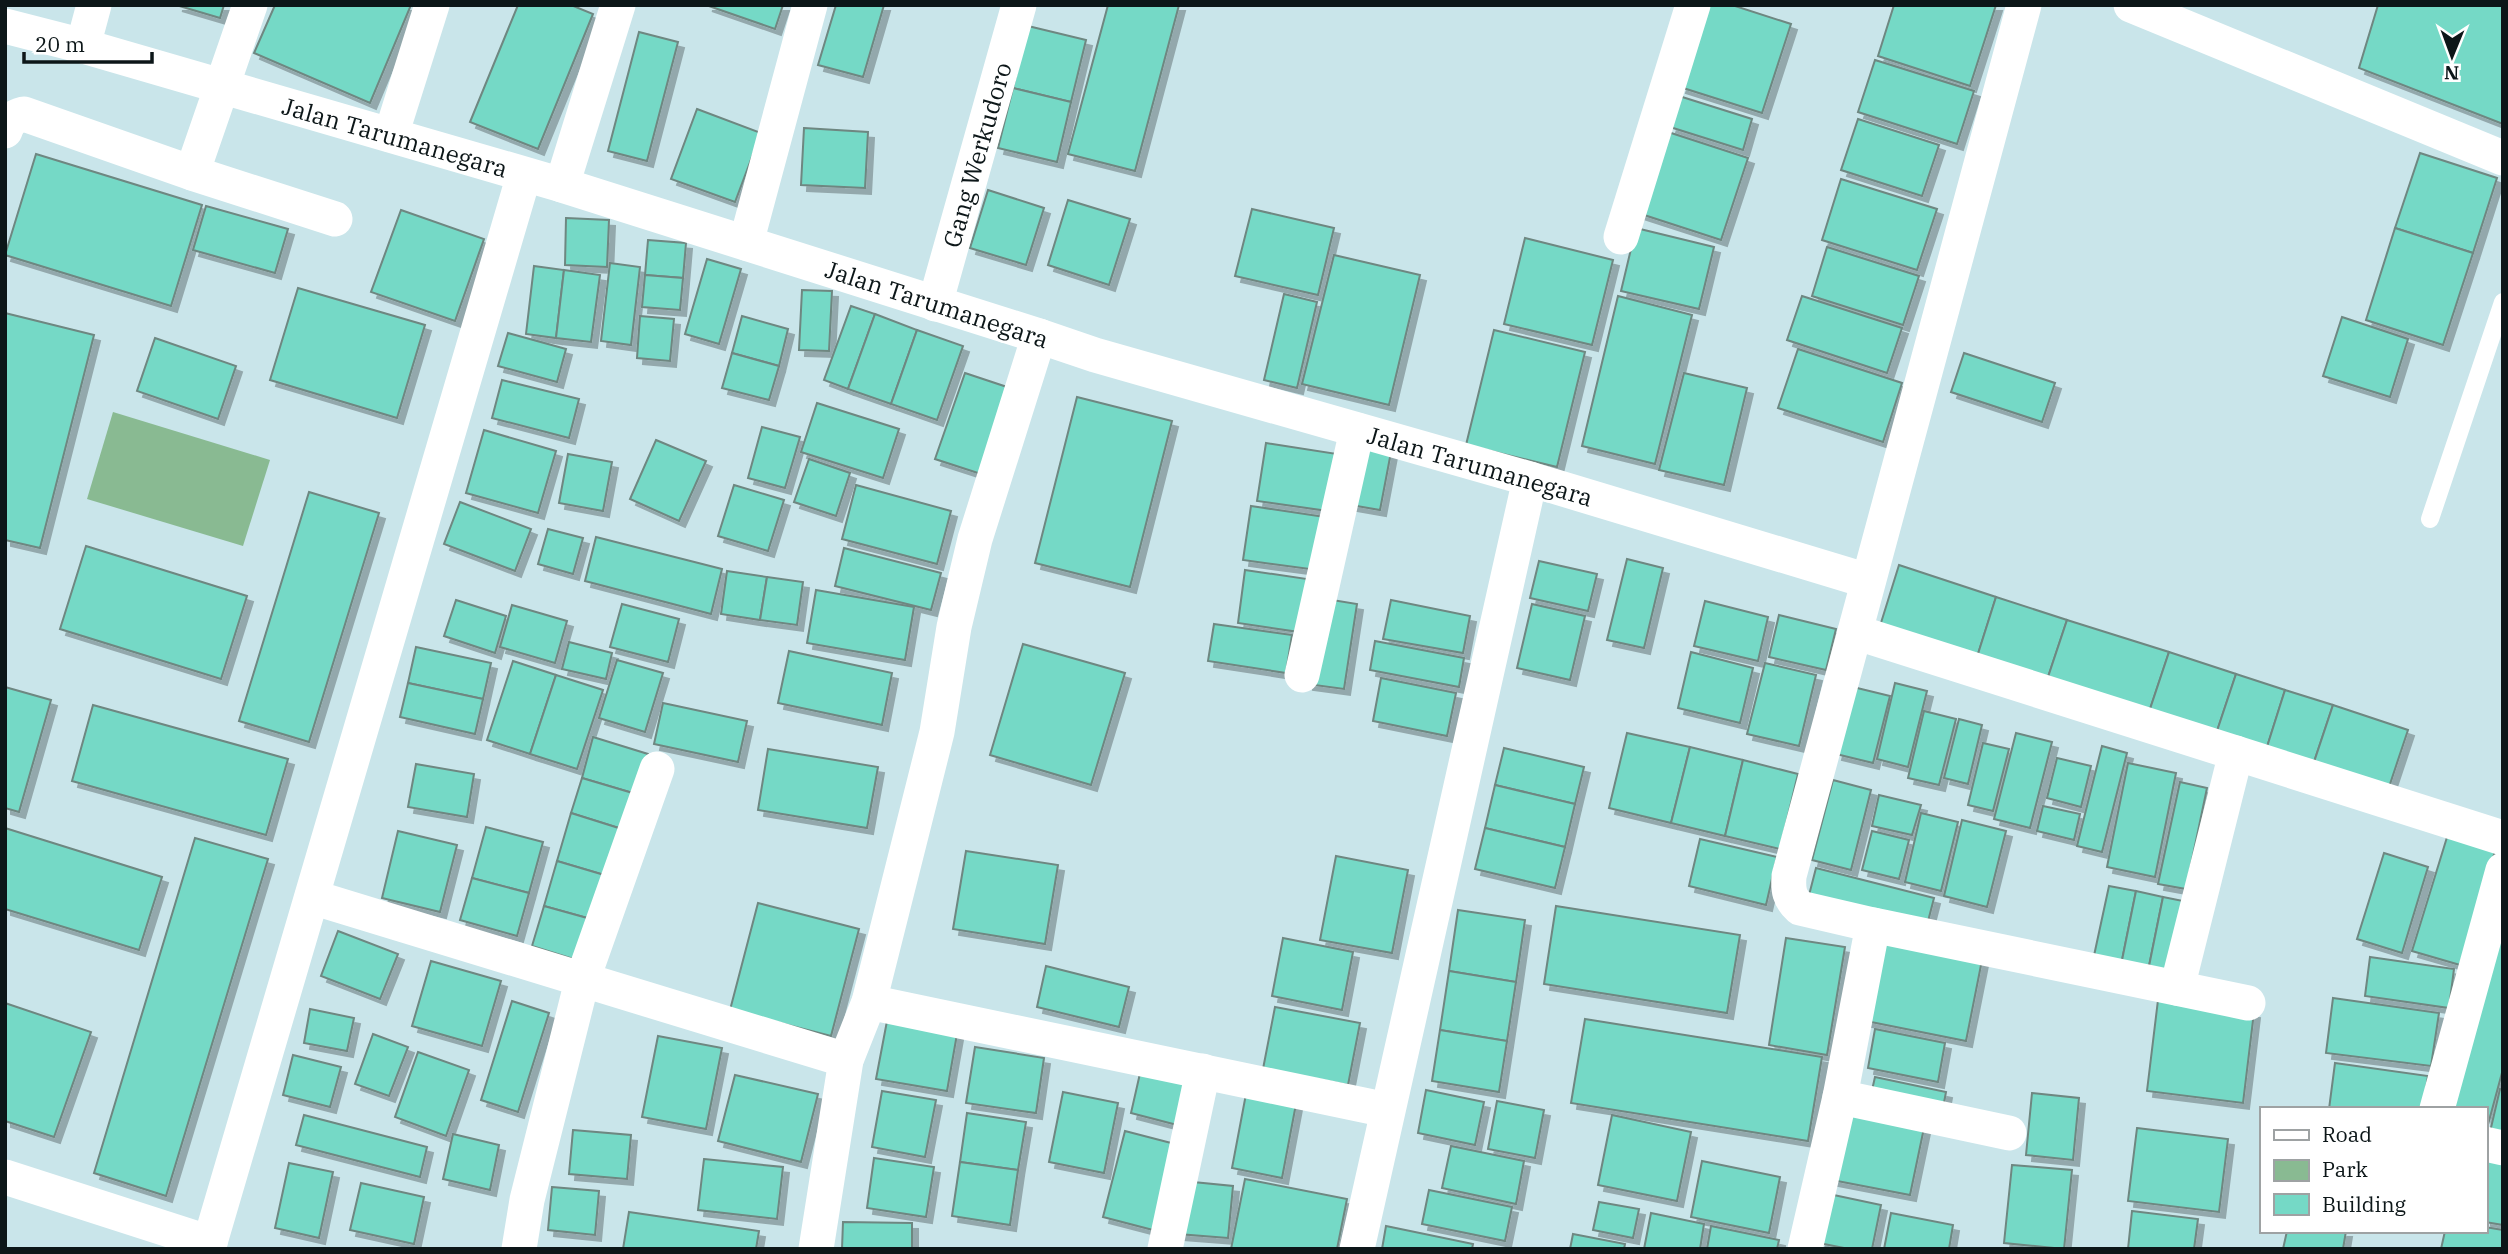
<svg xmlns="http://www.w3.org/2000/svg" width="2508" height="1254" viewBox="0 0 2508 1254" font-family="'IBM Plex Serif',serif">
<defs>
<filter id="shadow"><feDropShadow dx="6" dy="6" stdDeviation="0" flood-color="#0004"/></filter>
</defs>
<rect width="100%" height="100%" fill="#c9e5ea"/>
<path fill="#89ba92" d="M113 412 270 460 243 546 87 499Z"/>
<g fill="#75d9c6" stroke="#6e8781" stroke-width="2" filter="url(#shadow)">
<path d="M176 5H224L220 18Z"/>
<path d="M275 5H411L370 103 254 53Z"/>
<path d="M518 5H571L593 14 538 149 470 122Z"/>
<path d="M706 5H783L775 29Z"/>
<path d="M836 5H884L863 77 818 65Z"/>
<path d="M1108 5H1179L1135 171 1068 154Z"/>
<path d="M1707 5H1732L1791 24 1762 113 1680 87Z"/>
<path d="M1894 5H1996L1970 86 1878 56Z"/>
<path d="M2378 5H2503V124L2359 68Z"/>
<path d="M1028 26 1086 40 1071 102 1013 88Z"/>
<path d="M639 32 678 42 647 161 608 151Z"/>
<path d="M1875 60 1974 91 1957 144 1858 112Z"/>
<path d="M1013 88 1071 102 1057 162 998 148Z"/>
<path d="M1679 96 1752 119 1743 150 1670 127Z"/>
<path d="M697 109 761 133 735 202 671 179Z"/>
<path d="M1858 119 1939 145 1922 196 1841 170Z"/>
<path d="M804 128 868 132 865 188 801 185Z"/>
<path d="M1665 131 1748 158 1721 240 1638 213Z"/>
<path d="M2420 153 2497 178 2473 253 2395 228Z"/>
<path d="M36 154 202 205 171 306 5 255Z"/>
<path d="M1841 179 1937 209 1917 270 1822 240Z"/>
<path d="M988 190 1044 208 1026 265 970 248Z"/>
<path d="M1068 200 1130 219 1109 285 1048 265Z"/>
<path d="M206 206 288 229 275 273 193 250Z"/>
<path d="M1252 209 1334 228 1318 295 1235 276Z"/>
<path d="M401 210 484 239 455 321 371 292Z"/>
<path d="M566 218 609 220 607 267 565 265Z"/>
<path d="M1636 228 1714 247 1699 309 1621 291Z"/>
<path d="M2395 228 2473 253 2443 345 2366 320Z"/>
<path d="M1525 238 1613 260 1592 345 1504 324Z"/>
<path d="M648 240 686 243 683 278 645 275Z"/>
<path d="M1827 247 1919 276 1903 325 1812 296Z"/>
<path d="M1334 255 1420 275 1389 405 1302 384Z"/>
<path d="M707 259 741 269 719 344 685 334Z"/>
<path d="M610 263 640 267 631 345 601 341Z"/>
<path d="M534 266 564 270 556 338 526 334Z"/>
<path d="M564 270 600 275 591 342 556 338Z"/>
<path d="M645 275 683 278 680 310 642 307Z"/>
<path d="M298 288 425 325 397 418 270 380Z"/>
<path d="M802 290 832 291 829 351 799 350Z"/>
<path d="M1284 294 1317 302 1297 388 1264 380Z"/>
<path d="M1618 296 1692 315 1655 464 1582 446Z"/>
<path d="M1802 296 1902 328 1887 373 1787 340Z"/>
<path d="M851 306 875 314 848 389 824 380Z"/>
<path d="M5 313 94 335 40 548 5 540Z"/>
<path d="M875 314 917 330 891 404 848 389Z"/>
<path d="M640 316 674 319 670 361 637 358Z"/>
<path d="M742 316 788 329 779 366 732 353Z"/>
<path d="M2342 317 2408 339 2390 397 2323 376Z"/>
<path d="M917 330 963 346 937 420 891 404Z"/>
<path d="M1494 330 1585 352 1557 467 1466 445Z"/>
<path d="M508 333 566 349 557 382 498 366Z"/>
<path d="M155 338 236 366 218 419 137 391Z"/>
<path d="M1798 349 1902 383 1883 442 1778 408Z"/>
<path d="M732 353 779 366 769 400 722 388Z"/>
<path d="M1964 353 2055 383 2042 422 1951 392Z"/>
<path d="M965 373 1010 388 981 474 935 459Z"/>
<path d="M1684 373 1747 388 1724 485 1659 470Z"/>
<path d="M502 380 579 399 569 438 492 418Z"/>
<path d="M1077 397 1172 421 1130 587 1035 563Z"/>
<path d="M817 403 899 429 883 478 801 452Z"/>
<path d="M762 427 800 437 785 488 748 478Z"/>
<path d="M484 430 556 451 538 513 466 493Z"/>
<path d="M656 440 706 461 679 521 630 499Z"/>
<path d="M1266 443 1337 454 1328 511 1257 501Z"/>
<path d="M1356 445 1391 452 1380 510 1345 504Z"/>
<path d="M568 454 612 462 603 511 559 503Z"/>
<path d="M809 459 850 473 836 516 794 502Z"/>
<path d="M734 485 784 500 768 551 718 536Z"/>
<path d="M856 485 951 511 937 564 842 539Z"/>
<path d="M309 492 379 513 309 742 239 721Z"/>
<path d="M460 502 531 529 515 571 444 544Z"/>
<path d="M1251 506 1325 517 1317 570 1243 560Z"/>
<path d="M548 529 583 538 573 574 538 564Z"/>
<path d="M596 537 722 569 711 614 585 581Z"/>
<path d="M86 546 247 596 221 679 60 629Z"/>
<path d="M844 548 941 573 931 610 835 586Z"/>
<path d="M1627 559 1663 568 1644 648 1607 640Z"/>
<path d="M1539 561 1597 574 1588 611 1530 598Z"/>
<path d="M1899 565 1996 597 1977 657 1880 626Z"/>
<path d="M1245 570 1307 579 1299 632 1238 623Z"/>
<path d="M727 571 767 577 760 620 721 614Z"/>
<path d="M767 577 803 582 797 625 760 620Z"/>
<path d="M816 590 914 607 905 660 807 643Z"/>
<path d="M1996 597 2067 620 2047 680 1977 657Z"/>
<path d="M1320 598 1357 604 1344 689 1307 684Z"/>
<path d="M456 600 506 616 495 653 444 636Z"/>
<path d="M1391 600 1470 616 1463 653 1383 639Z"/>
<path d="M1705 601 1768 617 1758 661 1694 646Z"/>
<path d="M622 604 679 619 668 662 610 647Z"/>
<path d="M1532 604 1585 616 1570 680 1517 668Z"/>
<path d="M512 605 567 621 555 663 500 647Z"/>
<path d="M1779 615 1836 629 1826 670 1769 657Z"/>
<path d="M2067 620 2169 652 2149 712 2047 680Z"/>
<path d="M1214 624 1292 635 1286 673 1208 661Z"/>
<path d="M1375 641 1464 658 1459 687 1370 670Z"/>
<path d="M569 642 612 653 606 679 562 669Z"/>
<path d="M1023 644 1125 673 1091 785 990 755Z"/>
<path d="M416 647 491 663 483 699 408 683Z"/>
<path d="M789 651 892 673 882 725 778 703Z"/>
<path d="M1691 652 1753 668 1740 723 1678 708Z"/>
<path d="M2169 652 2236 674 2216 734 2149 712Z"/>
<path d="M617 660 663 673 645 732 599 718Z"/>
<path d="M513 661 556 675 530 754 487 740Z"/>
<path d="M1765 663 1816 675 1799 746 1747 734Z"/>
<path d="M2236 674 2285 690 2266 750 2216 734Z"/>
<path d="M556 675 603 690 577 769 530 754Z"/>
<path d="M1381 678 1456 693 1447 736 1373 721Z"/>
<path d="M408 683 483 699 475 734 400 717Z"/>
<path d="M1895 683 1927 691 1908 767 1877 759Z"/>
<path d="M5 687 51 700 19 812 5 808Z"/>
<path d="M1853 687 1890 696 1873 763 1836 754Z"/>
<path d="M2285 690 2333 705 2313 765 2266 750Z"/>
<path d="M663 703 747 721 738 762 654 744Z"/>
<path d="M93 705 288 759 266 835 72 781Z"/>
<path d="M2333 705 2408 730 2388 790 2313 765Z"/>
<path d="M1924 711 1956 719 1939 785 1908 778Z"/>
<path d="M1959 719 1982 725 1968 784 1944 778Z"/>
<path d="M1627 733 1690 747 1671 823 1609 808Z"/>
<path d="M2016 733 2052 742 2030 828 1994 819Z"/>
<path d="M593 737 648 754 636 794 582 778Z"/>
<path d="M1983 743 2009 749 1993 811 1968 805Z"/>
<path d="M2102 746 2127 753 2102 852 2077 846Z"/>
<path d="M1690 747 1743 760 1725 836 1671 823Z"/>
<path d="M1504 748 1584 767 1575 804 1495 785Z"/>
<path d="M768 749 878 767 867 828 758 810Z"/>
<path d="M2057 758 2091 766 2081 807 2047 798Z"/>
<path d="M1743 760 1798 774 1780 849 1725 836Z"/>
<path d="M2128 763 2176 773 2155 877 2107 867Z"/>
<path d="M416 764 474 774 467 817 408 807Z"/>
<path d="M582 778 636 794 625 830 571 813Z"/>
<path d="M1833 780 1871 790 1851 870 1812 860Z"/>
<path d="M2180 782 2207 788 2186 889 2158 884Z"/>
<path d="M1495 785 1575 804 1565 847 1485 828Z"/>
<path d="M1879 795 1921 805 1912 835 1872 826Z"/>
<path d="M2043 806 2080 814 2074 840 2037 831Z"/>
<path d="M571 813 625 830 611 877 557 861Z"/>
<path d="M1921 813 1958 822 1941 891 1905 882Z"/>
<path d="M1962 820 2006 831 1987 907 1944 896Z"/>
<path d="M486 827 543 842 529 893 472 878Z"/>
<path d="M5 828 162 877 139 950 5 909Z"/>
<path d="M1485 828 1565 847 1555 888 1475 869Z"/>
<path d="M398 831 457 845 440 912 382 898Z"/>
<path d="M1872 831 1909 840 1899 879 1862 870Z"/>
<path d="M2448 834 2496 848 2460 965 2412 951Z"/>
<path d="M195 838 268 859 166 1196 94 1173Z"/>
<path d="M1700 839 1777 857 1766 905 1689 886Z"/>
<path d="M966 851 1058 865 1045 944 953 929Z"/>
<path d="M2384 853 2428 867 2402 953 2357 939Z"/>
<path d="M1336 856 1408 870 1392 953 1320 940Z"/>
<path d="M557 861 611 877 598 921 544 906Z"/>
<path d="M1816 868 1934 898 1925 933 1807 903Z"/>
<path d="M472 878 529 893 517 936 460 920Z"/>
<path d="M2109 886 2136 891 2120 970 2092 965Z"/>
<path d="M2136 891 2163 897 2147 976 2120 970Z"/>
<path d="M2163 897 2183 901 2167 980 2147 976Z"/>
<path d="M758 903 859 929 831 1036 730 1010Z"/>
<path d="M544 906 598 921 586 963 532 946Z"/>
<path d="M1556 906 1740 935 1727 1013 1544 984Z"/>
<path d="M1458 910 1525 920 1516 982 1449 971Z"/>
<path d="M338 931 398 954 380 999 321 976Z"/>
<path d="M1283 938 1353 952 1342 1010 1272 996Z"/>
<path d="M1786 938 1845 947 1827 1055 1769 1045Z"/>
<path d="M2492 938 2503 940V1069L2486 1132 2485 1109H2447Z"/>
<path d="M1883 940 1982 960 1966 1041 1866 1021Z"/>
<path d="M2370 957 2454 969 2449 1008 2365 996Z"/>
<path d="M431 961 501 981 482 1046 412 1026Z"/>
<path d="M1046 966 1129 987 1119 1027 1037 1007Z"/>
<path d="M1449 971 1516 982 1507 1041 1440 1030Z"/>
<path d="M2333 998 2439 1013 2431 1066 2326 1053Z"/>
<path d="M2158 1000 2254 1012 2243 1103 2147 1091Z"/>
<path d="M512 1001 549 1013 518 1112 481 1100Z"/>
<path d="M5 1003 91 1032 54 1137 5 1121Z"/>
<path d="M1275 1007 1360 1023 1348 1085 1263 1069Z"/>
<path d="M310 1009 354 1018 347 1051 304 1043Z"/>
<path d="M1585 1019 1822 1057 1808 1141 1571 1103Z"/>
<path d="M887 1021 957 1034 947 1091 876 1079Z"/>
<path d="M1875 1029 1945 1043 1938 1082 1868 1068Z"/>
<path d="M1440 1030 1507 1041 1499 1092 1432 1081Z"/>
<path d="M373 1034 408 1047 389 1096 355 1084Z"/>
<path d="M658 1036 722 1048 706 1129 642 1117Z"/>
<path d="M975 1047 1044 1058 1036 1113 966 1103Z"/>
<path d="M418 1052 469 1070 446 1136 395 1117Z"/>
<path d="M293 1055 341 1067 330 1107 283 1095Z"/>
<path d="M2335 1063 2428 1076 2423 1109H2329Z"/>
<path d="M1141 1069 1192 1082 1181 1126 1131 1113Z"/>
<path d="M735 1075 818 1094 801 1162 718 1141Z"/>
<path d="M1875 1077 1946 1092 1942 1113 1870 1099Z"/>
<path d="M2500 1089 2503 1090V1136L2490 1132Z"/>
<path d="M1426 1090 1484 1102 1475 1145 1418 1133Z"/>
<path d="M882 1091 936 1100 925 1157 872 1147Z"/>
<path d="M1063 1092 1118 1103 1104 1173 1049 1162Z"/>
<path d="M2032 1093 2079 1098 2073 1160 2026 1155Z"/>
<path d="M1246 1094 1296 1104 1282 1178 1232 1168Z"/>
<path d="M1497 1101 1544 1110 1535 1158 1488 1149Z"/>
<path d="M1847 1108 1925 1123 1910 1195 1832 1180Z"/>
<path d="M967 1113 1026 1122 1018 1170 960 1162Z"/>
<path d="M304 1115 427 1147 420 1177 296 1145Z"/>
<path d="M1612 1115 1691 1132 1677 1201 1598 1185Z"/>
<path d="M2137 1128 2228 1139 2219 1212 2128 1201Z"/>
<path d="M573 1130 631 1135 627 1179 569 1174Z"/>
<path d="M1125 1131 1175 1144 1153 1230 1103 1217Z"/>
<path d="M453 1134 499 1145 490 1190 443 1179Z"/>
<path d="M1451 1146 1524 1161 1516 1204 1442 1188Z"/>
<path d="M2485 1155 2503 1158V1225L2485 1222Z"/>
<path d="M874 1158 934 1167 926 1217 867 1208Z"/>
<path d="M704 1159 783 1167 777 1219 698 1210Z"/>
<path d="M1702 1161 1780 1177 1769 1233 1691 1217Z"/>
<path d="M960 1162 1018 1170 1010 1225 952 1216Z"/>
<path d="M289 1163 333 1172 319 1238 275 1228Z"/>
<path d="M2012 1165 2072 1170 2064 1249 2004 1243Z"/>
<path d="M1245 1179 1347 1199 1337 1249H1231Z"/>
<path d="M1183 1181 1233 1186 1228 1238 1178 1234Z"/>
<path d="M361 1183 424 1197 414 1244 350 1230Z"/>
<path d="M552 1187 599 1191 595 1235 548 1230Z"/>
<path d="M1429 1190 1512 1207 1505 1241 1422 1224Z"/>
<path d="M1829 1194 1881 1205 1872 1249H1849L1819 1243Z"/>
<path d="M1599 1202 1639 1209 1633 1238 1593 1230Z"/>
<path d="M2132 1211 2198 1219 2194 1249H2128Z"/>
<path d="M629 1212 759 1231 756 1249H623Z"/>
<path d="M1651 1213 1704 1224 1700 1249H1644Z"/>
<path d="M1891 1213 1953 1225 1949 1249H1884Z"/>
<path d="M843 1222 912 1223V1249H842Z"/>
<path d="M1386 1226 1473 1244 1472 1249H1382Z"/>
<path d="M1711 1226 1779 1240 1777 1249H1707Z"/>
<path d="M2485 1227 2503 1230V1249H2441L2445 1231H2485Z"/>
<path d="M2287 1231H2346L2343 1249H2283Z"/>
<path d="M1573 1234 1625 1244 1624 1249H1570Z"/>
</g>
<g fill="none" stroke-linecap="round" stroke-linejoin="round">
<path stroke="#fff" stroke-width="18" d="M2430 519 2503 302"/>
<g stroke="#fff" stroke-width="35">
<path d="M2131 5 2503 158"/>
<path d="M5 26 83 46 562 185 1039 336 1095 355 1530 479 1868 581"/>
<path d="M83 46 94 5"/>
<path d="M5 131C9 120 13 117 24 114L192 173 335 219"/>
<path d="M391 135 432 5"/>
<path d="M192 173 250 5"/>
<path d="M562 185 618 5"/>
<path d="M1621 237 1693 5"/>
<path d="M746 243 810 5"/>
<path d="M935 304 1019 5"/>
<path d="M1855 632 2503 838"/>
<path d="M1302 675 1357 430"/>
<path d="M312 897 846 1060"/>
<path d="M1873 925 2248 1003"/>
<path d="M2177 988 2236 753"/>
<path d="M869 1002 1387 1110"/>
<path d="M1840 1097 2009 1133"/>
<path d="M2437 1109 2503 870"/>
<path d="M2485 1144 2503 1148"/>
<path d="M5 1177 210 1243"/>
<path d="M208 1249 524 175"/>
<path d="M519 1249 527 1200 582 981 657 769"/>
<path d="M816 1249 846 1060 869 1002 937 732 954 627 975 539 1039 336"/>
<path d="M1165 1249 1203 1071"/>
<path d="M1357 1249 1530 479"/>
<path d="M1805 1249 1840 1097 1873 925 1800 908C1789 898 1788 890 1789 876L2024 5"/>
</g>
</g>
<g text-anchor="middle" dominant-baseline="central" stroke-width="5" stroke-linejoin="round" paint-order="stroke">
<g font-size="24" fill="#0c1618" stroke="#fff">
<text transform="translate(395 137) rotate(16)">Jalan Tarumanegara</text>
<text transform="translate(977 155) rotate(-74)">Gang Werkudoro</text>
<text transform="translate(937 304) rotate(18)">Jalan Tarumanegara</text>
<text transform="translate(1480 466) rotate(16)">Jalan Tarumanegara</text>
</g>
</g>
<rect width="2508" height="1254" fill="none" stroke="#0c1618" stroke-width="14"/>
<rect x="2260" y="1107" width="228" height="126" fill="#ffffff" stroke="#9ea2a3" stroke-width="2"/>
<rect x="2274" y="1130" width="35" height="10" fill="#ffffff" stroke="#9ea2a3" stroke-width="2"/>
<text x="2322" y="1142" font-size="21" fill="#0c1618">Road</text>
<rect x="2274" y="1160" width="35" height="21" fill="#89ba92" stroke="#9ea2a3" stroke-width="2"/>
<text x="2322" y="1177" font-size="21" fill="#0c1618">Park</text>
<rect x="2274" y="1194" width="35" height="21" fill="#75d9c6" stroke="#9ea2a3" stroke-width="2"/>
<text x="2322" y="1212" font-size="21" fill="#0c1618">Building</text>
<g transform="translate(2452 56) rotate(181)" stroke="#ffffff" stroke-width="5" paint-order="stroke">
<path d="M0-5L12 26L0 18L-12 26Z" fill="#0c1618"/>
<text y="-10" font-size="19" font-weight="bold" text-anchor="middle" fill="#0c1618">N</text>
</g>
<path d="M24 52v10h128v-10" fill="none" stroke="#0c1618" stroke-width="3.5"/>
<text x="35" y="52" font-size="21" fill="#0c1618" stroke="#ffffff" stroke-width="5" paint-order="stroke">20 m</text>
</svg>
